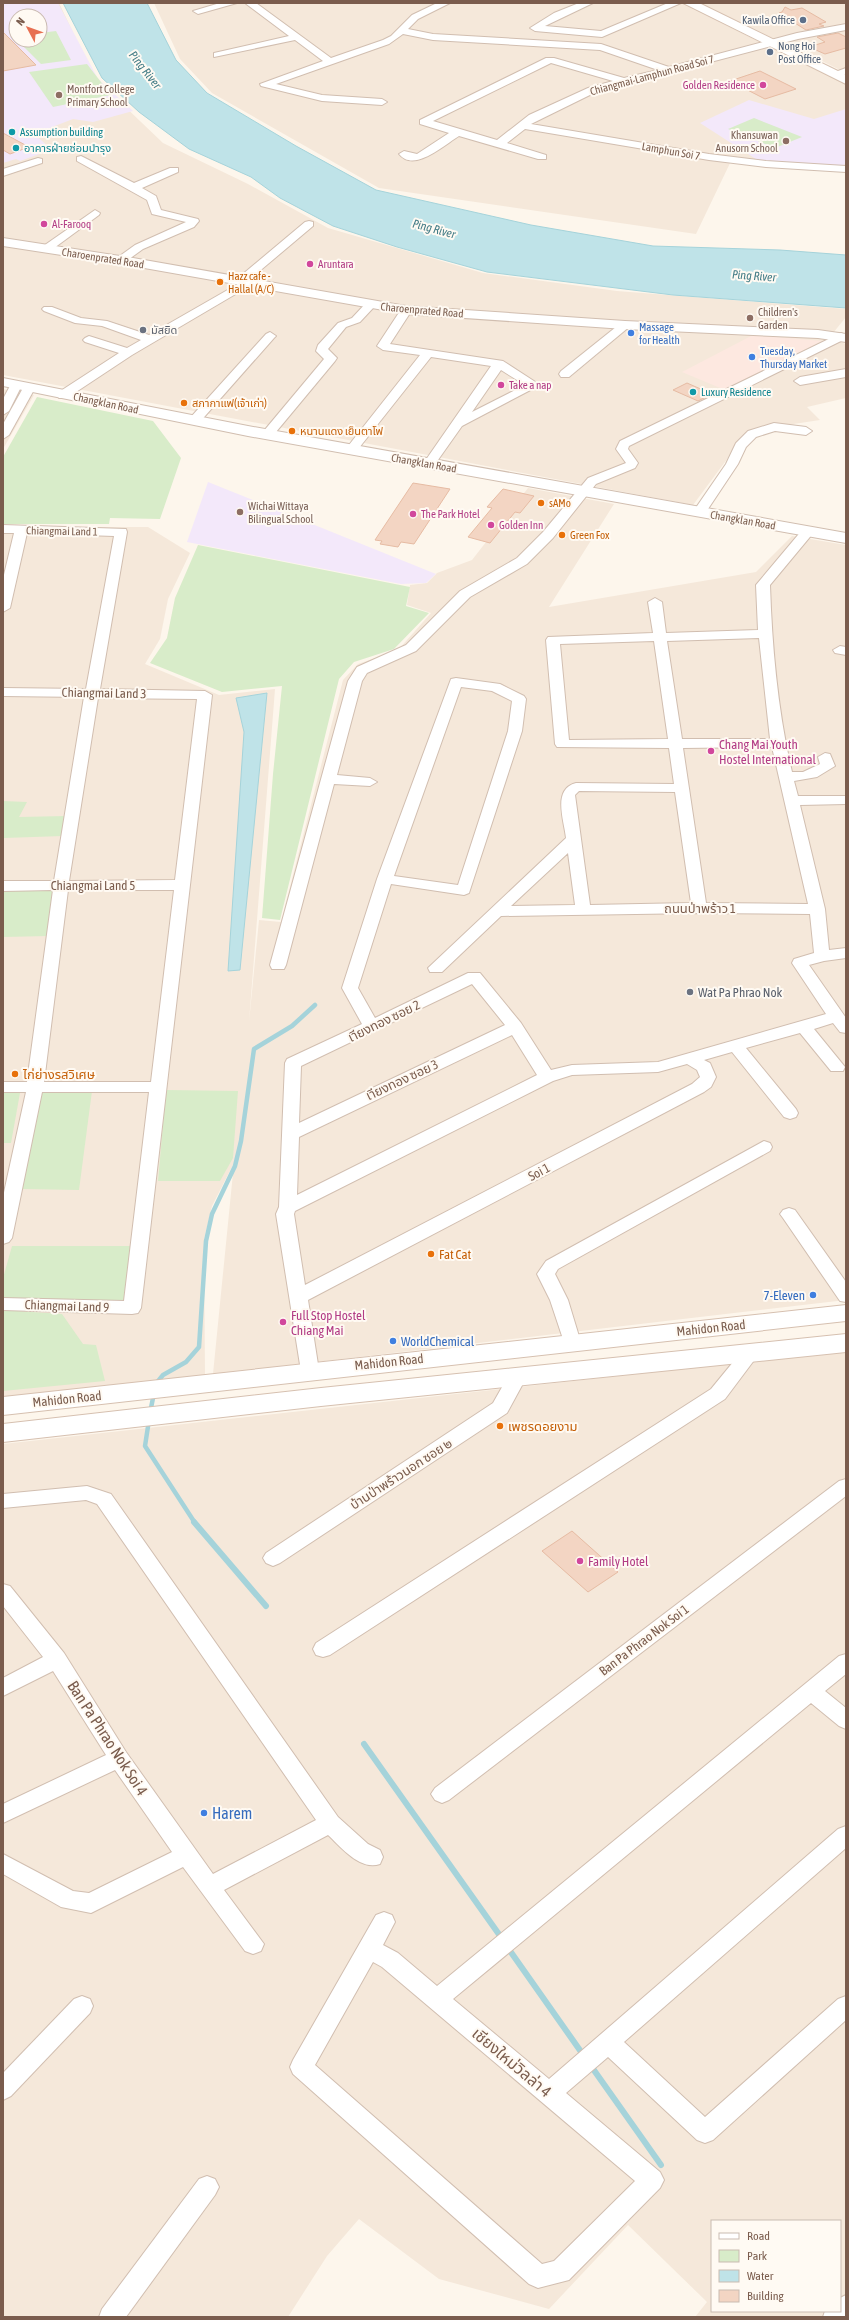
<svg xmlns="http://www.w3.org/2000/svg" width="849" height="2320" viewBox="0 0 849 2320" font-family="'Asap Condensed','Noto Sans Thai',sans-serif">
<rect width="100%" height="100%" fill="#fdf6ec"/>
<g fill="#f5e8da" fill-rule="evenodd">
<path d="M3 3H59L95 78 163 143 248 184 328 228 483 273 617 291 846 309V317L829 338 846 344V398L807 407 820 420 748 431 693 505 3 375ZM16 16H40V40H16Z"/>
<path d="M154 3H680L846 84V167L732 159 696 234 379 188 212 93 180 59Z"/>
<path d="M699 3H846V25L774 40Z"/>
<path d="M846 29V73L784 42Z"/>
<path d="M3 389 34 395 3 449Z"/>
<path d="M528 488 614 504 549 607 756 572 792 536 846 545V1300L213 1374 234 1163 212 1206 204 1239 205 1375 3 1397V527H148L190 553 168 599 160 639 145 664 219 695 275 689 249 1022 259 920 281 922 343 680 358 664 398 650 431 613 407 605 410 585 427 583 437 573 472 560Z"/>
<path d="M846 1351V2317H695L707 2302 628 2225 549 2309 439 2279 359 2219 327 2256 288 2317H3V1444ZM712 2221H840V2311H712Z"/>
</g>
<path fill="#fde8e0" d="M753 335 822 341 725 390 682 372Z"/>
<g fill="#f3e8fa" fill-rule="evenodd">
<path d="M3 3H58L98 79 133 111 93 122 73 119 34 134 49 147 40 150 45 152 20 161 16 159 3 163ZM16 16H40V40H16Z"/>
<path d="M749 100 814 119 846 109V164L841 166 759 161 700 123Z"/>
<path d="M208 482 436 574 426 583 401 584 187 542Z"/>
</g>
<g fill="#d8ecc9">
<path d="M56 31 71 60 41 64 17 40H40V33Z"/>
<path d="M87 64 111 95 53 107 29 72Z"/>
<path d="M754 118 802 137 775 148 728 129Z"/>
<path d="M37 397 153 421 181 458 160 519 110 518 109 524H3V457Z"/>
<path d="M198 545 410 587 406 606 429 613 394 649 354 662 339 679 280 920 262 918 273 774 282 686 222 692 150 663 167 638 175 598Z"/>
<path d="M3 801 27 802 19 817 66 816 63 836 4 838 3 842Z"/>
<path d="M55 888 49 936 3 937V889Z"/>
<path d="M39 1090 92 1091 79 1190 22 1189Z"/>
<path d="M166 1090 238 1091 233 1158 220 1181H158Z"/>
<path d="M3 1092 20 1093 11 1143H3Z"/>
<path d="M12 1246H130L126 1304 3 1301V1278Z"/>
<path d="M3 1310 62 1314 83 1344 96 1345 105 1381 3 1391Z"/>
</g>
<g fill="#bfe3e8" stroke="#a5d3da">
<path d="M63 3H147L176 60 207 93 296 146 376 190 531 225 653 246 780 250 846 255V308L673 295 487 272 397 247 333 226 280 198 251 177 189 149 139 112 102 78Z"/>
<path d="M267 693 240 970 228 971 244 732 236 698Z"/>
</g>
<g fill="none" stroke-linecap="round" stroke-linejoin="round">
<g stroke="#a5d3da" stroke-width="4.5">
<path d="M155 1385 163 1375 186 1362 199 1347 206 1241 212 1214 235 1166 241 1141 254 1049 292 1026 315 1005"/>
<path d="M150 1413 154 1393"/>
<path d="M149 1420 145 1446 195 1523"/>
</g>
<g stroke="#a5d3da" stroke-width="6">
<path d="M194 1522 266 1606"/>
<path d="M364 1744 503 1940"/>
<path d="M508 1948 584 2056"/>
<path d="M591 2066 661 2165"/>
</g>
</g>
<g fill="#f3d5c3" stroke="#e6bba3">
<path d="M785 7 791 10 802 8 826 22 819 24 824 26 806 30 779 13 782 12Z"/>
<path d="M3 32 36 65 3 71Z"/>
<path d="M838 33 846 37V48L825 54 809 47 825 42 817 37Z"/>
<path d="M760 71 796 89 765 99 730 81Z"/>
<path d="M3 133 29 147 10 154 3 150Z"/>
<path d="M687 383 712 394 698 401 673 390Z"/>
<path d="M413 483 450 489 414 544 401 542 398 547 380 544 382 541 375 540Z"/>
<path d="M503 489 534 496 520 513 515 512 490 543 468 537 492 508 487 507Z"/>
<path d="M572 1531 618 1572 588 1592 542 1551Z"/>
</g>
<g fill="none" stroke-linecap="round" stroke-linejoin="round">
<g stroke="#d1beb0" stroke-width="2">
<g id="minor">
<path d="M220 3H237L198 14 193 11Z"/>
<path d="M245 3H256L331 58 383 40 391 36 412 15 437 3H450L418 19 408 29 433 34 601 44 669 67 797 33 846 24V30L798 39 596 92 531 124 709 154 766 161 846 166V172L766 167 709 160 525 129 507 143 546 155V159H538L459 136C444 145 414 173 399 154L404 151 417 154 449 133 420 124V120L546 58H554L624 78 658 70 600 50 433 40 403 34 389 44 276 84 322 95 382 99 387 102 382 105 322 101 261 86 260 84 323 61 295 40 214 57V53L289 36ZM551 63 613 81 588 88 529 115 497 140 433 121Z"/>
<path d="M579 3H593L545 26 601 31 668 3H681L602 37 535 31 530 28 554 13Z"/>
<path d="M846 68V74L835 77 830 74Z"/>
<path d="M81 156 134 183 170 168H178V172L142 188 156 196 161 210 198 219 199 221 194 227 143 249 125 262H117L115 260 117 258 135 245 186 222 152 214 147 200 77 161V157Z"/>
<path d="M38 158 42 159V163L3 176V169Z"/>
<path d="M95 210 100 213 99 215 50 251H42L40 249 42 247Z"/>
<path d="M309 221 313 222V226L249 280 253 283 251 285 132 355 67 398H59L57 395 59 392 119 353 85 342 83 340 85 338 89 336 127 348 141 340 102 326 75 323 44 311 42 309 44 307H52L81 318 107 321 149 335 238 284 235 281 237 279 305 222Z"/>
<path d="M370 302 374 303 376 305 374 307 360 322 346 327 328 349 337 358 335 361 271 438H263L261 435 263 432 324 359 316 351 318 345 338 323 352 318 366 303Z"/>
<path d="M406 307 412 310 390 344 503 361 540 385 462 426 433 467 429 468 423 464 491 366 431 357 355 453 351 454 345 450 420 355 383 350 377 346 402 308ZM501 370 525 385 472 412Z"/>
<path d="M625 322 629 323 631 325 629 327 569 377H561L559 374 561 371 621 323Z"/>
<path d="M270 332 276 336 274 338 198 424H190L188 421 190 418 266 334Z"/>
<path d="M841 333 845 335V339L629 446 628 449 638 463 635 468 596 484 553 538 527 564 470 597 416 651 367 673 362 681 337 775 370 778 377 782 370 786 334 784 286 965 284 969H272L270 965 348 681 357 667 406 645 460 591 517 558 543 532 588 478 626 463 616 449 620 441Z"/>
<path d="M846 369V377L800 385 794 381 800 377Z"/>
<path d="M16 381 22 385 9 411 3 415V399L12 382Z"/>
<path d="M29 384 35 388 9 435 3 439V424L23 388Z"/>
<path d="M774 423 806 427 812 431 806 435 775 431 756 437 746 447 738 464 704 515H694L693 512 726 464 736 443 748 431Z"/>
<path d="M3 525 126 529 127 532 100 689 205 691 212 695 141 1308 138 1313 132 1314 3 1310V1298L124 1301 149 1092H42L12 1238 9 1242 3 1244V1197L26 1092H3V1082H27L53 890 3 891V881H54L84 697 3 696V688L86 689 114 536 27 533 10 608 3 612V579L14 533H3ZM98 698 197 699 175 880 69 881ZM68 890H174L151 1082H44Z"/>
<path d="M808 528 814 532 770 585C772 648 778 712 792 772H803L820 764 818 757 825 753 830 754 835 766 817 777 794 781 798 796H846V804L800 805 825 909 829 950 846 948V958L824 961 809 965 846 1018V1033L840 1032 833 1023 814 1029 845 1067 843 1071H831L800 1033 746 1048 796 1109 798 1113 796 1117 790 1119 784 1117 732 1052 704 1060 710 1063 716 1077 711 1087 704 1092 308 1300 319 1371 316 1376 310 1378 304 1376 301 1371 276 1214 279 1207 285 1063 287 1059 362 1024 342 988 377 879 451 679 456 678 500 684 524 696 526 699 522 731 469 893 464 895 391 884 358 988 375 1018 468 973H480L521 1023 551 1070 572 1065 658 1062 826 1014 792 963 794 959 814 953 810 914 699 913 501 916 442 972H430L428 968 566 838C564 820 552 789 576 783L674 784 669 748 557 747 555 744 546 640 548 637 653 633 648 602 655 598 662 602 666 633 758 630 756 585 803 529ZM759 638 770 739H682L667 641ZM654 641 668 739 569 740 560 644ZM461 687 492 691 512 701 508 731 458 885 394 876ZM772 747 808 904 706 903 683 748ZM579 791 675 792 691 903 590 905 575 795ZM568 853 575 905 511 906ZM472 984 505 1025 299 1123 301 1066ZM512 1035 537 1075 297 1195 299 1137ZM687 1064 697 1070 700 1077 692 1084 305 1285 294 1214 295 1211 553 1081 572 1075 658 1072Z"/>
<path d="M840 646 846 647V655L835 653 833 650Z"/>
<path d="M764 1141 770 1143 772 1147 770 1151 558 1269 555 1274 568 1300 581 1343 578 1348 572 1350 566 1348 550 1300 537 1274 546 1261Z"/>
<path d="M789 1208 795 1210 846 1282V1302L840 1301 783 1218 780 1214 783 1210Z"/>
<path d="M749 1348 755 1350 758 1355 725 1399 330 1655 323 1657 316 1655 313 1649 316 1643 711 1389 743 1350Z"/>
<path d="M517 1371 524 1373 526 1378 507 1413 280 1563 273 1566 266 1563 263 1558 266 1553 493 1403 510 1373Z"/>
<path d="M846 1479V1496L449 1800 442 1803 435 1800 431 1794 435 1788 839 1481Z"/>
<path d="M87 1486 111 1494 338 1817 368 1844 380 1850 383 1857 380 1864C360 1871 341 1847 328 1835L224 1890 264 1944 261 1951 253 1954 245 1951 183 1867 91 1913 61 1907 3 1874V1854L73 1891 89 1893 172 1852 115 1770 3 1823V1804L106 1755 53 1671 3 1696V1678L43 1657 3 1606V1584L10 1586 64 1653 126 1752 213 1874 316 1820 97 1504 86 1500 3 1508V1494Z"/>
<path d="M846 1654V1674L825 1691 846 1708V1729L839 1726 811 1703 453 1999 549 2079 838 1829 846 1826V1848L624 2042 705 2117 838 1999 846 1996V2020L713 2140 705 2143 697 2140 608 2057 566 2093 660 2172 664 2180 660 2188 569 2280 538 2288 529 2284 293 2074 290 2067 293 2060 376 1915 384 1912 392 1915 395 1922 383 1945 398 1953 437 1986 839 1656ZM373 1962 382 1967 635 2181 554 2261 542 2264 315 2065Z"/>
<path d="M82 1996 90 1999 93 2006 90 2013 11 2096 3 2100V2073L74 1999Z"/>
<path d="M207 2176 215 2179 219 2187 215 2195 126 2317H99L102 2309 199 2179Z"/>
<path d="M846 2295V2317H823L825 2311H840V2298Z"/>
</g>
</g>
<g stroke="#d1beb0" stroke-width="2">
<g id="tertiary">
<path d="M3 238 133 258 406 306 625 321 818 330 846 334V342L818 338 625 329 406 314 133 266 3 246Z"/>
<path d="M3 378 248 426 846 533V543L248 436 3 386Z"/>
</g>
</g>
<g stroke="#d6c0b0" stroke-width="2">
<g id="secondary">
<path d="M683 3H699L846 75V84Z"/>
<path d="M846 1305V1321L3 1415V1397Z"/>
<path d="M846 1334V1352L321 1406 3 1442V1424L321 1388Z"/>
</g>
</g>
<use href="#minor" fill="#fff" fill-rule="evenodd"/>
<use href="#tertiary" fill="#fff" fill-rule="evenodd"/>
<use href="#secondary" fill="#fff" fill-rule="evenodd"/>
</g>
<g fill="#5c6f8a" stroke="#fffaf3" stroke-width="1.5">
<circle cx="803" cy="20" r="4"/>
<circle cx="770" cy="52" r="4"/>
</g>
<g fill="#d1479c" stroke="#fffaf3" stroke-width="1.5">
<circle cx="763" cy="85" r="4"/>
<circle cx="44" cy="224" r="4"/>
<circle cx="310" cy="264" r="4"/>
<circle cx="501" cy="385" r="4"/>
<circle cx="413" cy="514" r="4"/>
<circle cx="491" cy="525" r="4"/>
<circle cx="711" cy="751" r="4"/>
<circle cx="283" cy="1322" r="4"/>
<circle cx="580" cy="1561" r="4"/>
</g>
<g fill="#8d6e63" stroke="#fffaf3" stroke-width="1.5">
<circle cx="59" cy="95" r="4"/>
<circle cx="786" cy="141" r="4"/>
<circle cx="750" cy="318" r="4"/>
<circle cx="240" cy="512" r="4"/>
</g>
<g fill="#0f9aa8" stroke="#fffaf3" stroke-width="1.5">
<circle cx="12" cy="132" r="4"/>
<circle cx="16" cy="148" r="4"/>
<circle cx="693" cy="392" r="4"/>
</g>
<g fill="#e8710a" stroke="#fffaf3" stroke-width="1.5">
<circle cx="220" cy="282" r="4"/>
<circle cx="184" cy="403" r="4"/>
<circle cx="292" cy="431" r="4"/>
<circle cx="541" cy="503" r="4"/>
<circle cx="562" cy="535" r="4"/>
<circle cx="15" cy="1074" r="4"/>
<circle cx="431" cy="1254" r="4"/>
<circle cx="500" cy="1426" r="4"/>
</g>
<g fill="#6b7280" stroke="#fffaf3" stroke-width="1.5">
<circle cx="143" cy="330" r="4"/>
<circle cx="690" cy="992" r="4"/>
</g>
<g fill="#3f7fe0" stroke="#fffaf3" stroke-width="1.5">
<circle cx="631" cy="333" r="4"/>
<circle cx="752" cy="357" r="4"/>
<circle cx="813" cy="1295" r="4"/>
<circle cx="393" cy="1341" r="4"/>
<circle cx="204" cy="1813" r="4"/>
</g>
<g text-anchor="middle" dominant-baseline="central" stroke-width="4" stroke-linejoin="round" paint-order="stroke">
<g font-size="11" fill="#4e5e75" stroke="#fffaf3" text-anchor="end">
<text x="795" y="20">Kawila Office</text>
<text x="778" y="46" text-anchor="start">Nong Hoi<tspan x="778" dy="13">Post Office</tspan></text>
</g>
<g font-size="11" fill="#7a5c4d" stroke="#fffaf3">
<text transform="translate(652 75) rotate(-15)">Chiangmai-Lamphun Road Soi 7</text>
<text transform="translate(671 151) rotate(10)">Lamphun Soi 7</text>
<text transform="translate(103 258) rotate(9)">Charoenprated Road</text>
<text transform="translate(422 310) rotate(5)">Charoenprated Road</text>
<text transform="translate(106 403) rotate(12)">Changklan Road</text>
<text transform="translate(424 463) rotate(10)">Changklan Road</text>
<text transform="translate(743 520) rotate(10)">Changklan Road</text>
<text transform="translate(62 531) rotate(1)">Chiangmai Land 1</text>
</g>
<g font-size="11" fill="#b23c85" stroke="#fffaf3" text-anchor="start">
<text x="755" y="85" text-anchor="end">Golden Residence</text>
<text x="52" y="224">Al-Farooq</text>
<text x="318" y="264">Aruntara</text>
<text x="509" y="385">Take a nap</text>
<text x="421" y="514">The Park Hotel</text>
<text x="499" y="525">Golden Inn</text>
</g>
<g font-size="11" fill="#785e54" stroke="#fffaf3" text-anchor="start">
<text x="67" y="89">Montfort College<tspan x="67" dy="13">Primary School</tspan></text>
<text x="778" y="135" text-anchor="end">Khansuwan<tspan x="778" dy="13">Anusorn School</tspan></text>
<text x="758" y="312">Children's<tspan x="758" dy="13">Garden</tspan></text>
<text x="248" y="506">Wichai Wittaya<tspan x="248" dy="13">Bilingual School</tspan></text>
</g>
<g font-size="11" fill="#0d838f" stroke="#fffaf3" text-anchor="start">
<text x="20" y="132">Assumption building</text>
<text x="24" y="148">อาคารฝ่ายซ่อมบำรุง</text>
<text x="701" y="392">Luxury Residence</text>
</g>
<g font-size="11" fill="#c56008" stroke="#fffaf3" text-anchor="start">
<text x="228" y="276">Hazz cafe -<tspan x="228" dy="13">Hallal (A/C)</tspan></text>
<text x="192" y="403">สภากาแฟ(เจ้าเก่า)</text>
<text x="300" y="431">หนานแดง เย็นตาโฟ</text>
<text x="549" y="503">sAMo</text>
<text x="570" y="535">Green Fox</text>
</g>
<g font-size="11" fill="#366cbe" stroke="#fffaf3" text-anchor="start">
<text x="639" y="327">Massage<tspan x="639" dy="13">for Health</tspan></text>
<text x="760" y="351">Tuesday,<tspan x="760" dy="13">Thursday Market</tspan></text>
</g>
<g font-size="11" fill="#5b616d" stroke="#fffaf3" text-anchor="start">
<text x="151" y="330">มัสยิด</text>
</g>
<g font-size="12" font-style="italic" fill="#437c86" stroke="#fffaf3">
<text transform="translate(145 70) rotate(52)">Ping River</text>
<text transform="translate(434 229) rotate(15)">Ping River</text>
<text transform="translate(754 276) rotate(4)">Ping River</text>
</g>
<g font-size="13" fill="#7a5c4d" stroke="#fffaf3">
<text transform="translate(104 693) rotate(1)">Chiangmai Land 3</text>
<text x="93" y="885">Chiangmai Land 5</text>
<text x="700" y="908">ถนนป่าพร้าว 1</text>
<text transform="translate(384 1021) rotate(-26)">เาียงทอง ซอย 2</text>
<text transform="translate(402 1080) rotate(-25)">เาียงทอง ซอย 3</text>
<text transform="translate(539 1172) rotate(-28)">Soi 1</text>
<text transform="translate(67 1306) rotate(2)">Chiangmai Land 9</text>
<text transform="translate(711 1328) rotate(-6)">Mahidon Road</text>
<text transform="translate(389 1362) rotate(-6)">Mahidon Road</text>
<text transform="translate(67 1399) rotate(-6)">Mahidon Road</text>
<text transform="translate(401 1474) rotate(-33)">บ้านป่าพร้าวนอก ซอย ๒</text>
<text transform="translate(644 1640) rotate(-37)">Ban Pa Phrao Nok Soi 1</text>
</g>
<g font-size="13" fill="#b23c85" stroke="#fffaf3" text-anchor="start">
<text x="719" y="744">Chang Mai Youth<tspan x="719" dy="15">Hostel International</tspan></text>
<text x="291" y="1315">Full Stop Hostel<tspan x="291" dy="15">Chiang Mai</tspan></text>
<text x="588" y="1561">Family Hotel</text>
</g>
<g font-size="13" fill="#5b616d" stroke="#fffaf3" text-anchor="start">
<text x="698" y="992">Wat Pa Phrao Nok</text>
</g>
<g font-size="13" fill="#c56008" stroke="#fffaf3" text-anchor="start">
<text x="23" y="1074">ไก่ย่างรสวิเศษ</text>
<text x="439" y="1254">Fat Cat</text>
<text x="508" y="1426">เพชรดอยงาม</text>
</g>
<g font-size="13" fill="#366cbe" stroke="#fffaf3" text-anchor="end">
<text x="805" y="1295">7-Eleven</text>
<text x="401" y="1341" text-anchor="start">WorldChemical</text>
</g>
<g font-size="16" fill="#7a5c4d" stroke="#fffaf3">
<text transform="translate(108 1738) rotate(57)">Ban Pa Phrao Nok Soi 4</text>
<text transform="translate(512 2062) rotate(40)">เชียงใหม่วิลล่า 4</text>
</g>
<g font-size="16" fill="#366cbe" stroke="#fffaf3" text-anchor="start">
<text x="212" y="1813">Harem</text>
</g>
</g>
<rect width="849" height="2320" fill="none" stroke="#7a5c4d" stroke-width="8"/>
<rect x="711" y="2220" width="130" height="92" fill="#fffaf3" stroke="#cabbb1"/>
<rect x="719" y="2233" width="20" height="6" fill="#ffffff" stroke="#cabbb1"/>
<text x="747" y="2240" font-size="12" fill="#7a5c4d">Road</text>
<rect x="719" y="2250" width="20" height="12" fill="#d8ecc9" stroke="#cabbb1"/>
<text x="747" y="2260" font-size="12" fill="#7a5c4d">Park</text>
<rect x="719" y="2270" width="20" height="12" fill="#bfe3e8" stroke="#cabbb1"/>
<text x="747" y="2280" font-size="12" fill="#7a5c4d">Water</text>
<rect x="719" y="2290" width="20" height="12" fill="#f3d5c3" stroke="#cabbb1"/>
<text x="747" y="2300" font-size="12" fill="#7a5c4d">Building</text>
<g transform="translate(28 28) rotate(311)"><circle r="19" fill="#fffaf3" stroke="#cabbb1"/>
<path d="M0-3L7 15L0 10L-7 15Z" fill="#e76f51"/>
<text y="-6" font-size="11" font-weight="bold" text-anchor="middle" fill="#7a5c4d">N</text>
</g>
</svg>
